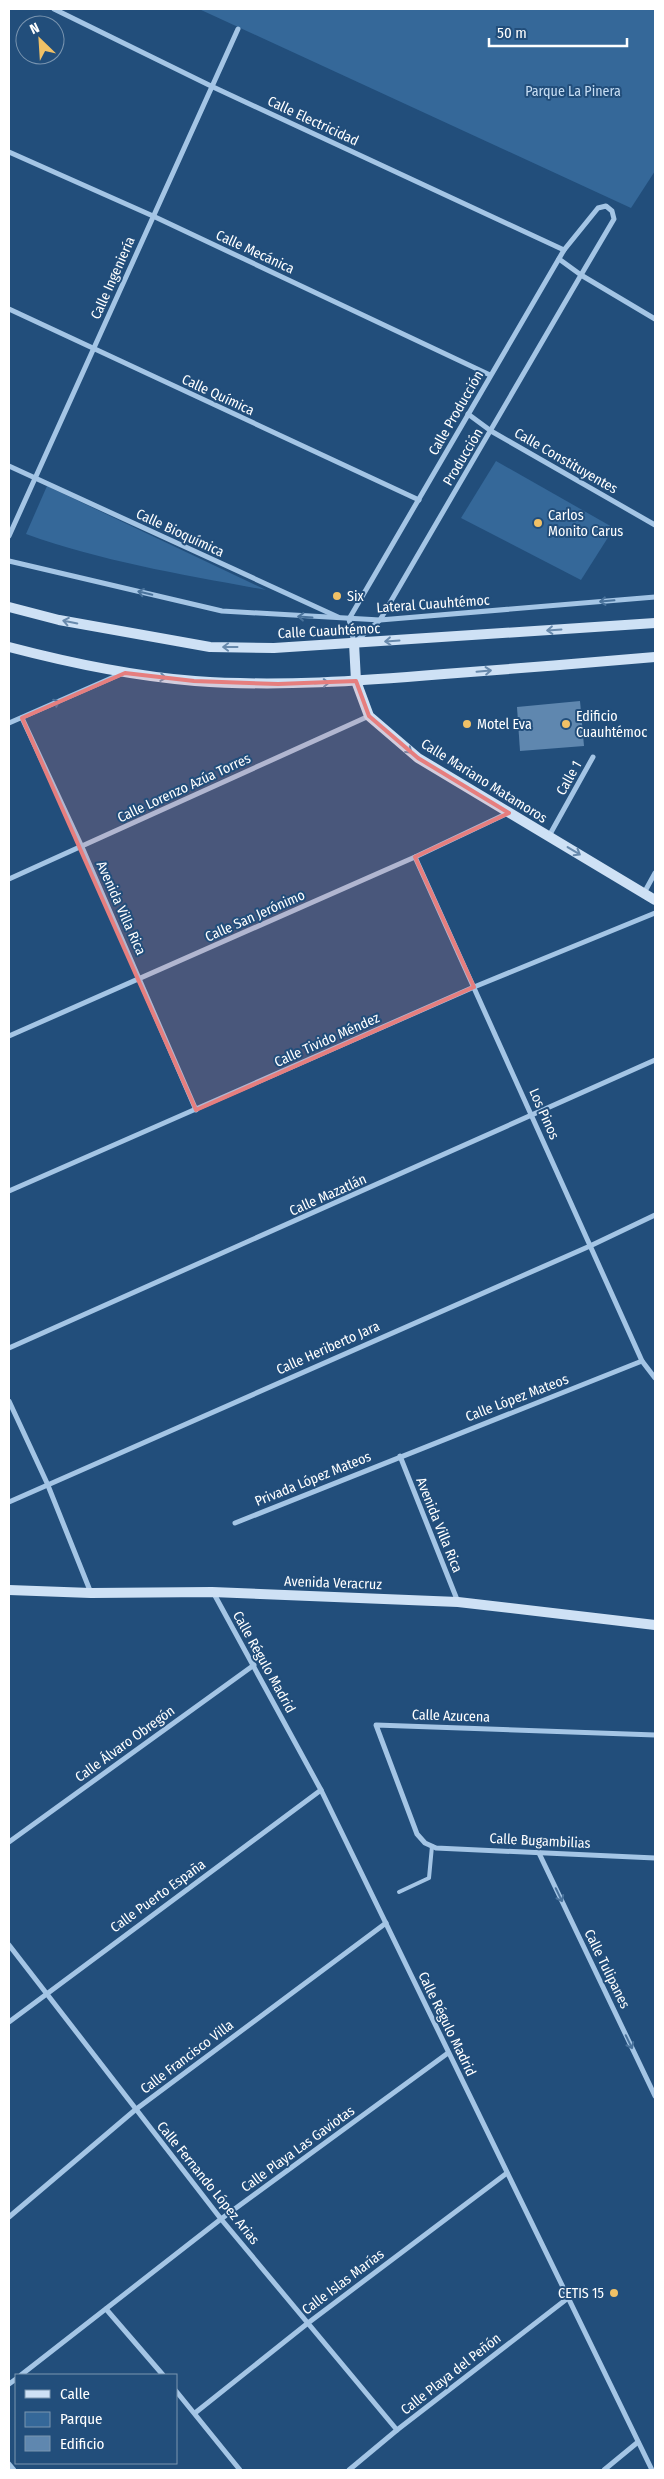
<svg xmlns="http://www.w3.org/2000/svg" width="664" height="2479" viewBox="0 0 664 2479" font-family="'Fira Sans Condensed',sans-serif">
<rect width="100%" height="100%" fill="#224e7b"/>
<g fill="#356899">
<path d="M199 9H655V171L631 208Z"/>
<path d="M496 461 614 528 581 580 461 518Z"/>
<path d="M47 486 266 590C185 575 104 562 26 534Z"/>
</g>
<path fill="#5f87af" d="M580 701 584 746 520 751 517 707Z"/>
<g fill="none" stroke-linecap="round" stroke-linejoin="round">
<path stroke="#a4c5e5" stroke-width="4" d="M399 1892 429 1878 432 1846"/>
<g stroke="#a4c5e5" stroke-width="5">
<path d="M54 9 211 86 564 250"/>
<path d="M9 152 153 216 490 375"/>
<path d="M606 206 612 211 614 219 581 275 380 620 354 643 349 619 564 250 598 208Z"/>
<path d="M559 259 581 275 655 319"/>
<path d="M9 309 419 500"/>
<path d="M468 414 491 431 655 525"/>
<path d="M9 466 338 617"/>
<path d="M9 536 238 29"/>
<path d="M9 561 222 611 380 620 655 597"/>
<path d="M22 718 82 847 196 1110"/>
<path d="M9 723 123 673"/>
<path d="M549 836 593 757"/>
<path d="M415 857 642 1361 655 1378"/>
<path d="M9 879 369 716"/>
<path d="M644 893 655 873"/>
<path d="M9 1036 415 857 508 813"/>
<path d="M9 1191 474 987 655 913"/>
<path d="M9 1348 655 1060"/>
<path d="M9 1401 47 1483 91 1593"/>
<path d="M400 1456 458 1602"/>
<path d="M9 1502 590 1246 655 1215"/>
<path d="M235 1523 642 1361"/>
<path d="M213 1592 321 1790 652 2470"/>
<path d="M655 1735 376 1725 417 1834 425 1843 436 1848 655 1858"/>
<path d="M9 1842 254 1665"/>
<path d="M538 1851 655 2096"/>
<path d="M9 1945 221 2219 397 2430"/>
<path d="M9 2022 321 1790"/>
<path d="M9 2217 135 2110 386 1923"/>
<path d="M106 2309 163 2375"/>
<path d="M21 2375 221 2219 448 2053"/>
<path d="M9 2384 16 2379"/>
<path d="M176 2391 240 2470"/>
<path d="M195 2413 308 2323 507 2173"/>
<path d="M9 2464 14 2470"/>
<path d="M349 2470 397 2430 568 2298"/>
<path d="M604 2470 638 2442"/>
</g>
<g stroke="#cee1f5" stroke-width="10">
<path d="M9 607 59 620 210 647 274 648 655 623"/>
<path d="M354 643 356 681 369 716 418 758 655 900"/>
<path d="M9 647C70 663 132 676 195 681 278 687 361 681 444 674 514 669 585 663 655 657"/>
<path d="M9 1590 91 1593 212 1592 458 1602 655 1625"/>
</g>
</g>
<defs><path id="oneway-shaft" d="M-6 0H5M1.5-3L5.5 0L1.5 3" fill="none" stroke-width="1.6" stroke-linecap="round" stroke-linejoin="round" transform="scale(1.25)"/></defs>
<g stroke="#49729b">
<use href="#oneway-shaft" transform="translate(145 593) rotate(-167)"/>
<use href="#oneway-shaft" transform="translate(607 601) rotate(175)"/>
<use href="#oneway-shaft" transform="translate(305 617) rotate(-176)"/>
<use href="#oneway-shaft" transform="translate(53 704) rotate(-24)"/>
<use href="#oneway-shaft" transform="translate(559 1895) rotate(64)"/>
<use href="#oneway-shaft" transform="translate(629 2042) rotate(64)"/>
</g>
<g stroke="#6789ac">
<use href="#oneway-shaft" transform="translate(70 622) rotate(-169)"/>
<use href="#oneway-shaft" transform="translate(554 630) rotate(176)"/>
<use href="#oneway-shaft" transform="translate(392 641) rotate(176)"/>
<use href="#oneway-shaft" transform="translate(230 647) rotate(-180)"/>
<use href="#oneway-shaft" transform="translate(484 671) rotate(-5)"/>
<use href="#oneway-shaft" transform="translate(159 677) rotate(7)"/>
<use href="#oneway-shaft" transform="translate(322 683) rotate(-2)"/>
<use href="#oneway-shaft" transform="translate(406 748) rotate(40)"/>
<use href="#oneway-shaft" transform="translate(574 851) rotate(31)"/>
</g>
<path fill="#e67e7e" fill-opacity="0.2" stroke="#e67e7e" stroke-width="4" stroke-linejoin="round" d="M125 673 194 681 278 684 356 681 369 716 418 758 509 813 415 857 474 987 196 1110 22 718Z"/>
<g fill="#f1c166" stroke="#224e7b" stroke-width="2">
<circle cx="538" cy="523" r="5"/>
<circle cx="337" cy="596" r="5"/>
<circle cx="467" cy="724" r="5"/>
<circle cx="566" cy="724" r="5"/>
<circle cx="614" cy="2293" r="5"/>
</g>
<g text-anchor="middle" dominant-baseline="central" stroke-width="4" stroke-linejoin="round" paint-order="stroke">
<g font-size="14" fill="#c7def4" stroke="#224e7b">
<text x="573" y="91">Parque La Pinera</text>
</g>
<g font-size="14" fill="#fff" stroke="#224e7b">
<text transform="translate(313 121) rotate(25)">Calle Electricidad</text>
<text transform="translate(255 252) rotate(25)">Calle Mecánica</text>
<text transform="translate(113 278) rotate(-66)">Calle Ingeniería</text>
<text transform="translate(218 395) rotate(25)">Calle Química</text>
<text transform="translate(456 413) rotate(-60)">Calle Producción</text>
<text transform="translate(463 457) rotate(-59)">Producción</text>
<text transform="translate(566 461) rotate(30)">Calle Constituyentes</text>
<text transform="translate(180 533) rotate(25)">Calle Bioquímica</text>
<text transform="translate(433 604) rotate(-4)">Lateral Cuauhtémoc</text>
<text transform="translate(329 631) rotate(-3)">Calle Cuauhtémoc</text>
<text transform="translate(569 778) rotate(-61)">Calle 1</text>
<text transform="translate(484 781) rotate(32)">Calle Mariano Matamoros</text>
<text transform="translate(184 788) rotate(-25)">Calle Lorenzo Azúa Torres</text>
<text transform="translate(121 908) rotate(66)">Avenida Villa Rica</text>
<text transform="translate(255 916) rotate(-24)">Calle San Jerónimo</text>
<text transform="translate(327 1040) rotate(-24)">Calle Tivido Méndez</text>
<text transform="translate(544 1114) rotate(66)">Los Pinos</text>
<text transform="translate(328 1195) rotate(-24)">Calle Mazatlán</text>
<text transform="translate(328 1348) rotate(-24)">Calle Heriberto Jara</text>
<text transform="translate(517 1398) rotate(-21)">Calle López Mateos</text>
<text transform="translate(313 1479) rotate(-22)">Privada López Mateos</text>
<text transform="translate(439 1525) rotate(68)">Avenida Villa Rica</text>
<text transform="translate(333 1583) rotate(2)">Avenida Veracruz</text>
<text transform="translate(264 1662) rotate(61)">Calle Régulo Madrid</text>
<text transform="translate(451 1716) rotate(2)">Calle Azucena</text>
<text transform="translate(125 1744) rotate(-36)">Calle Álvaro Obregón</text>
<text transform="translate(540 1841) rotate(3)">Calle Bugambilias</text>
<text transform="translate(158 1896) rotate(-36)">Calle Puerto España</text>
<text transform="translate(607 1969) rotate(64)">Calle Tulipanes</text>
<text transform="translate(447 2024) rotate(64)">Calle Régulo Madrid</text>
<text transform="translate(187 2057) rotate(-37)">Calle Francisco Villa</text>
<text transform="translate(298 2149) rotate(-36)">Calle Playa Las Gaviotas</text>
<text transform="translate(208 2183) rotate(51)">Calle Fernando López Arias</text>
<text transform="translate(343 2282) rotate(-37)">Calle Islas Marías</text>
<text transform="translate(451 2374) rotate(-38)">Calle Playa del Peñón</text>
</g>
<g font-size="14" fill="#fff" stroke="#224e7b" text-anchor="start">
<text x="548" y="515">Carlos<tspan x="548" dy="16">Monito Carus</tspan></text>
<text x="347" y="596">Six</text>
<text x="576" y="716">Edificio<tspan x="576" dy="16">Cuauhtémoc</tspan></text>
<text x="477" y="724">Motel Eva</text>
<text x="604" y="2293" text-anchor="end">CETIS 15</text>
</g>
</g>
<rect width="664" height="2479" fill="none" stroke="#ffffff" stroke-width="20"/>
<rect x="15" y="2374" width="162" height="90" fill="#224e7b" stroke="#7a95b0"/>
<rect x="25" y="2390" width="25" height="8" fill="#cee1f5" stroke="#7a95b0"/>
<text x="60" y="2399" font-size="15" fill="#ffffff">Calle</text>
<rect x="25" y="2412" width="25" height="15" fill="#356899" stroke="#7a95b0"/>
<text x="60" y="2424" font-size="15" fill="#ffffff">Parque</text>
<rect x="25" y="2436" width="25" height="15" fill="#5f87af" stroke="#7a95b0"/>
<text x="60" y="2449" font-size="15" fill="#ffffff">Edificio</text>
<g transform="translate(40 40) rotate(335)"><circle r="24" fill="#224e7b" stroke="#7a95b0"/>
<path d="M0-4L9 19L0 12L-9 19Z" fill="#f1c166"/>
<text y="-8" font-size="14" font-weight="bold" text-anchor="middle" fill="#ffffff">N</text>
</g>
<path d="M489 38v8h138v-8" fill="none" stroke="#ffffff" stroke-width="2.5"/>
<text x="497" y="38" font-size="15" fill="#ffffff" stroke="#224e7b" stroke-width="4" paint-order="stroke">50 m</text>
</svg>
